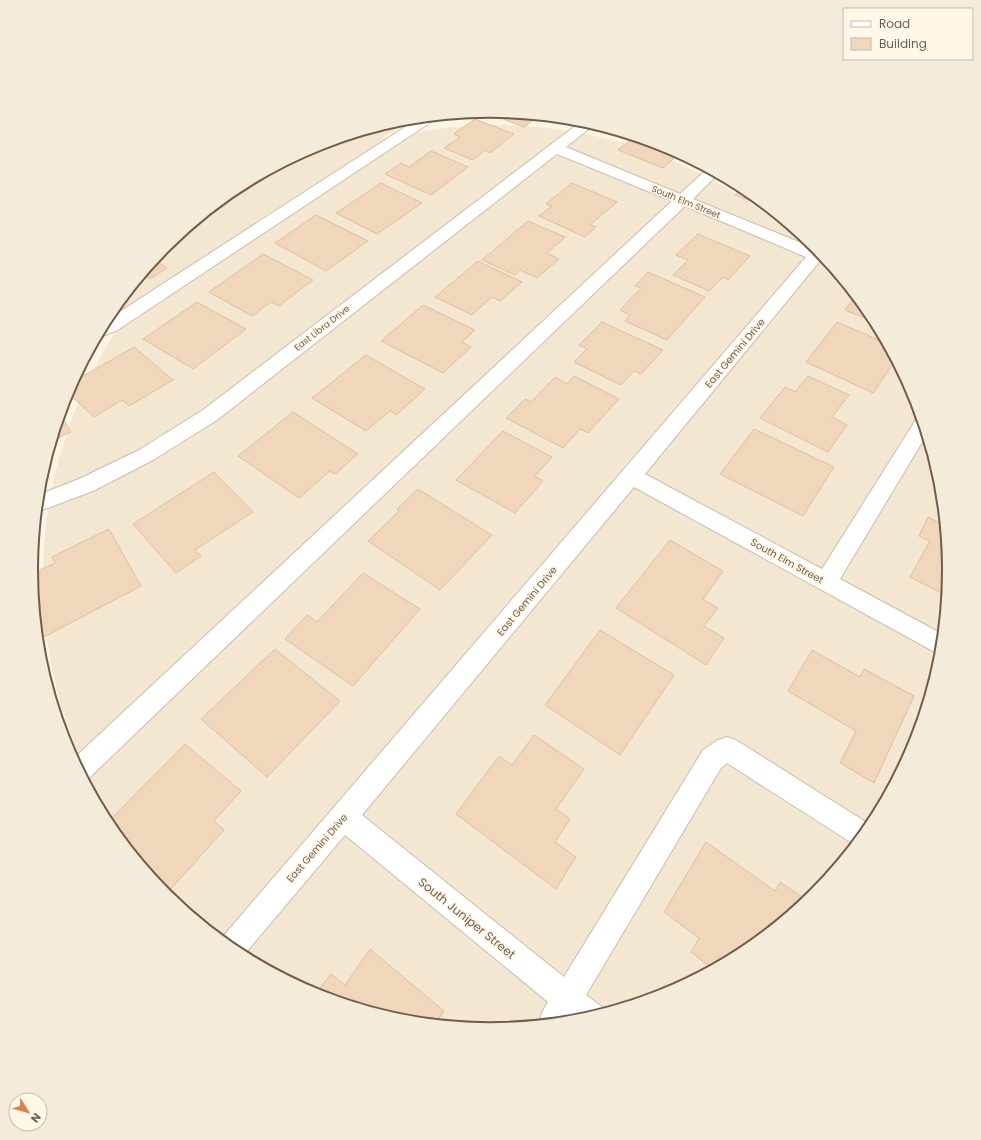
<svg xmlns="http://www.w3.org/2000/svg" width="981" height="1140" viewBox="0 0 981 1140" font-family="Poppins,sans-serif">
<rect width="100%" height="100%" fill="#fbf5e3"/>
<g fill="#f3e7d1">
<path d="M413 118 106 321H105L109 315 166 245 235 188 315 145 401 119Z"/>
<circle cx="496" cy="578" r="453"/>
</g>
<g fill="#f0d6bb" stroke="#e2bf9c">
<path d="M483 111H491L540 115 524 127Z"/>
<path d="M475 119 514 134 490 153 485 150 473 160 444 148 460 137 454 134Z"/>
<path d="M635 136 667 146 680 153 663 168 618 150Z"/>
<path d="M431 151 468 167 431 195 385 174 401 163 409 167Z"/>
<path d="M381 183 422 203 377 234 336 213Z"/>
<path d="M572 183 617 202 590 225 596 227 585 237 539 216 552 206 546 204Z"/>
<path d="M743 187 746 188 772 209 735 195Z"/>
<path d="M316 215 368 241 326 271 275 243Z"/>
<path d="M528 221 565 237 547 253 559 259 537 278 520 270 515 275 482 260Z"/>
<path d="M698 234 750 256 728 280 723 277 709 291 673 275 688 260 676 255Z"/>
<path d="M263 254 313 280 279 306 271 302 252 316 209 292Z"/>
<path d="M153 260 167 268 150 279 142 274Z"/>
<path d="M478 261 522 282 500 301 492 297 472 315 435 297Z"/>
<path d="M648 272 705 297 667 340 625 321 630 315 620 310 641 288 635 286Z"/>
<path d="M856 295 873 315 877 323 845 310Z"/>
<path d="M197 302 246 329 193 369 143 339Z"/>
<path d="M423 305 475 330 462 342 471 347 443 373 381 341Z"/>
<path d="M602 322 663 350 641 374 634 371 621 385 574 362 587 349 579 345Z"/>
<path d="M837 322 888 344 896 360 873 393 806 362Z"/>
<path d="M134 347 173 380 129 406 122 400 94 417 67 392 77 373 81 371 85 375Z"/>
<path d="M366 355 425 389 396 415 390 411 366 431 312 398Z"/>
<path d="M574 376 619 399 588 433 580 429 563 448 506 418 525 399 531 402 555 377 567 384Z"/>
<path d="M808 376 849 395 832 417 847 425 828 452 760 418 785 387 795 392Z"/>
<path d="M293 412 358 454 335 474 330 471 299 498 238 456Z"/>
<path d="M60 413 71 432 52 441Z"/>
<path d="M754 429 834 467 803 516 720 474Z"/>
<path d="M503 431 552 457 535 476 543 481 515 513 456 480Z"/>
<path d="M214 472 253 512 195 550 201 556 176 573 133 524Z"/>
<path d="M418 489 492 535 440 590 368 541 399 511 397 509Z"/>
<path d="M928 517 946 526 950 570 947 596 910 577 930 541 919 536Z"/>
<path d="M109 529 141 586 38 640 31 574 55 563 52 557Z"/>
<path d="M670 540 723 571 703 599 718 608 704 626 724 638 706 665 616 608Z"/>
<path d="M363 573 420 609 353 686 285 639 307 615 317 622Z"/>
<path d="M600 630 674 675 620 755 545 705Z"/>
<path d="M275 649 340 701 267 777 201 719Z"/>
<path d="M812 650 860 677 864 669 914 696 874 783 840 763 856 731 788 691Z"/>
<path d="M534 735 584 769 556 809 570 819 555 842 576 857 556 889 456 814 499 756 512 765Z"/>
<path d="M185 744 241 791 214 821 224 830 169 891 138 862 107 823Z"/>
<path d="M706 842 775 891 780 882 808 901 746 952 713 969 691 952 699 938 664 912Z"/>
<path d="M370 949 444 1011 435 1024 401 1021 315 995 331 974 345 985Z"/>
</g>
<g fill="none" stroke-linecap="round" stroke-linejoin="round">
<g stroke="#ccbdaa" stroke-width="2">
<g id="minor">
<path d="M435 116 434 120 116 331 100 337 97 336 104 322 419 118Z"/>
<path d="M583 120 595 124 566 147 680 194 708 168 719 173 693 199 814 248 817 247 824 256 645 474 822 569 917 418 922 417 927 434 840 579 944 635 942 656 634 487 362 815 564 977 703 750 718 740 727 737 736 740 872 826 855 845 727 763 721 768 586 995 602 1007 604 1013 580 1021 539 1025 542 1012 548 1002 345 835 243 956 235 952 220 940 806 257 685 206 88 779 84 780 73 759 672 201 557 154 217 420 153 460 93 491 37 512 38 495 79 479 139 450 203 410Z"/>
</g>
</g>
<use href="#minor" fill="#fff" fill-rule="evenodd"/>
</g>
<g text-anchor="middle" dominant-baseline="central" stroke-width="3.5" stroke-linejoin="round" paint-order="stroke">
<g font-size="9" fill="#725d4a" stroke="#fff8e8">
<text transform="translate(686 202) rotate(22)">South Elm Street</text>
<text transform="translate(322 328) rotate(-38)">East Libra Drive</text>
</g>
<g font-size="10" fill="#725d4a" stroke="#fff8e8">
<text transform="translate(735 353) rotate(-50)">East Gemini Drive</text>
<text transform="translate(787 561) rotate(29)">South Elm Street</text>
<text transform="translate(527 601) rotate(-50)">East Gemini Drive</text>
<text transform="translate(317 848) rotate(-49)">East Gemini Drive</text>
</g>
<g font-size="12" fill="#725d4a" stroke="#fff8e8">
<text transform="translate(467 918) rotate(39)">South Juniper Street</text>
</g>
</g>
<path d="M0 0H981V1140H0ZM38 570a452 452 0 1 1 904 0a452 452 0 1 1-904 0Z" fill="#f4ecdb" fill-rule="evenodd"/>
<path fill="none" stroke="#725d4a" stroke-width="2" d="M38 570a452 452 0 1 1 904 0a452 452 0 1 1-904 0Z"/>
<rect x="843" y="8" width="130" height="52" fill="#fff8e8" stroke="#c7baa9"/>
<rect x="851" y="21" width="20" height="6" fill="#ffffff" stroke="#c7baa9"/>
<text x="879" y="28" font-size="12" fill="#725d4a">Road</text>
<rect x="851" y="38" width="20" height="12" fill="#f0d6bb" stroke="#c7baa9"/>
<text x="879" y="48" font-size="12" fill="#725d4a">Building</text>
<g transform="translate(28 1112) rotate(127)"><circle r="19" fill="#fff8e8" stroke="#c7baa9"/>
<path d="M0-3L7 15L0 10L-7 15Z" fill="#e27e4b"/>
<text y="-6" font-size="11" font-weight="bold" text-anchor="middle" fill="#725d4a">N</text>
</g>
</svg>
